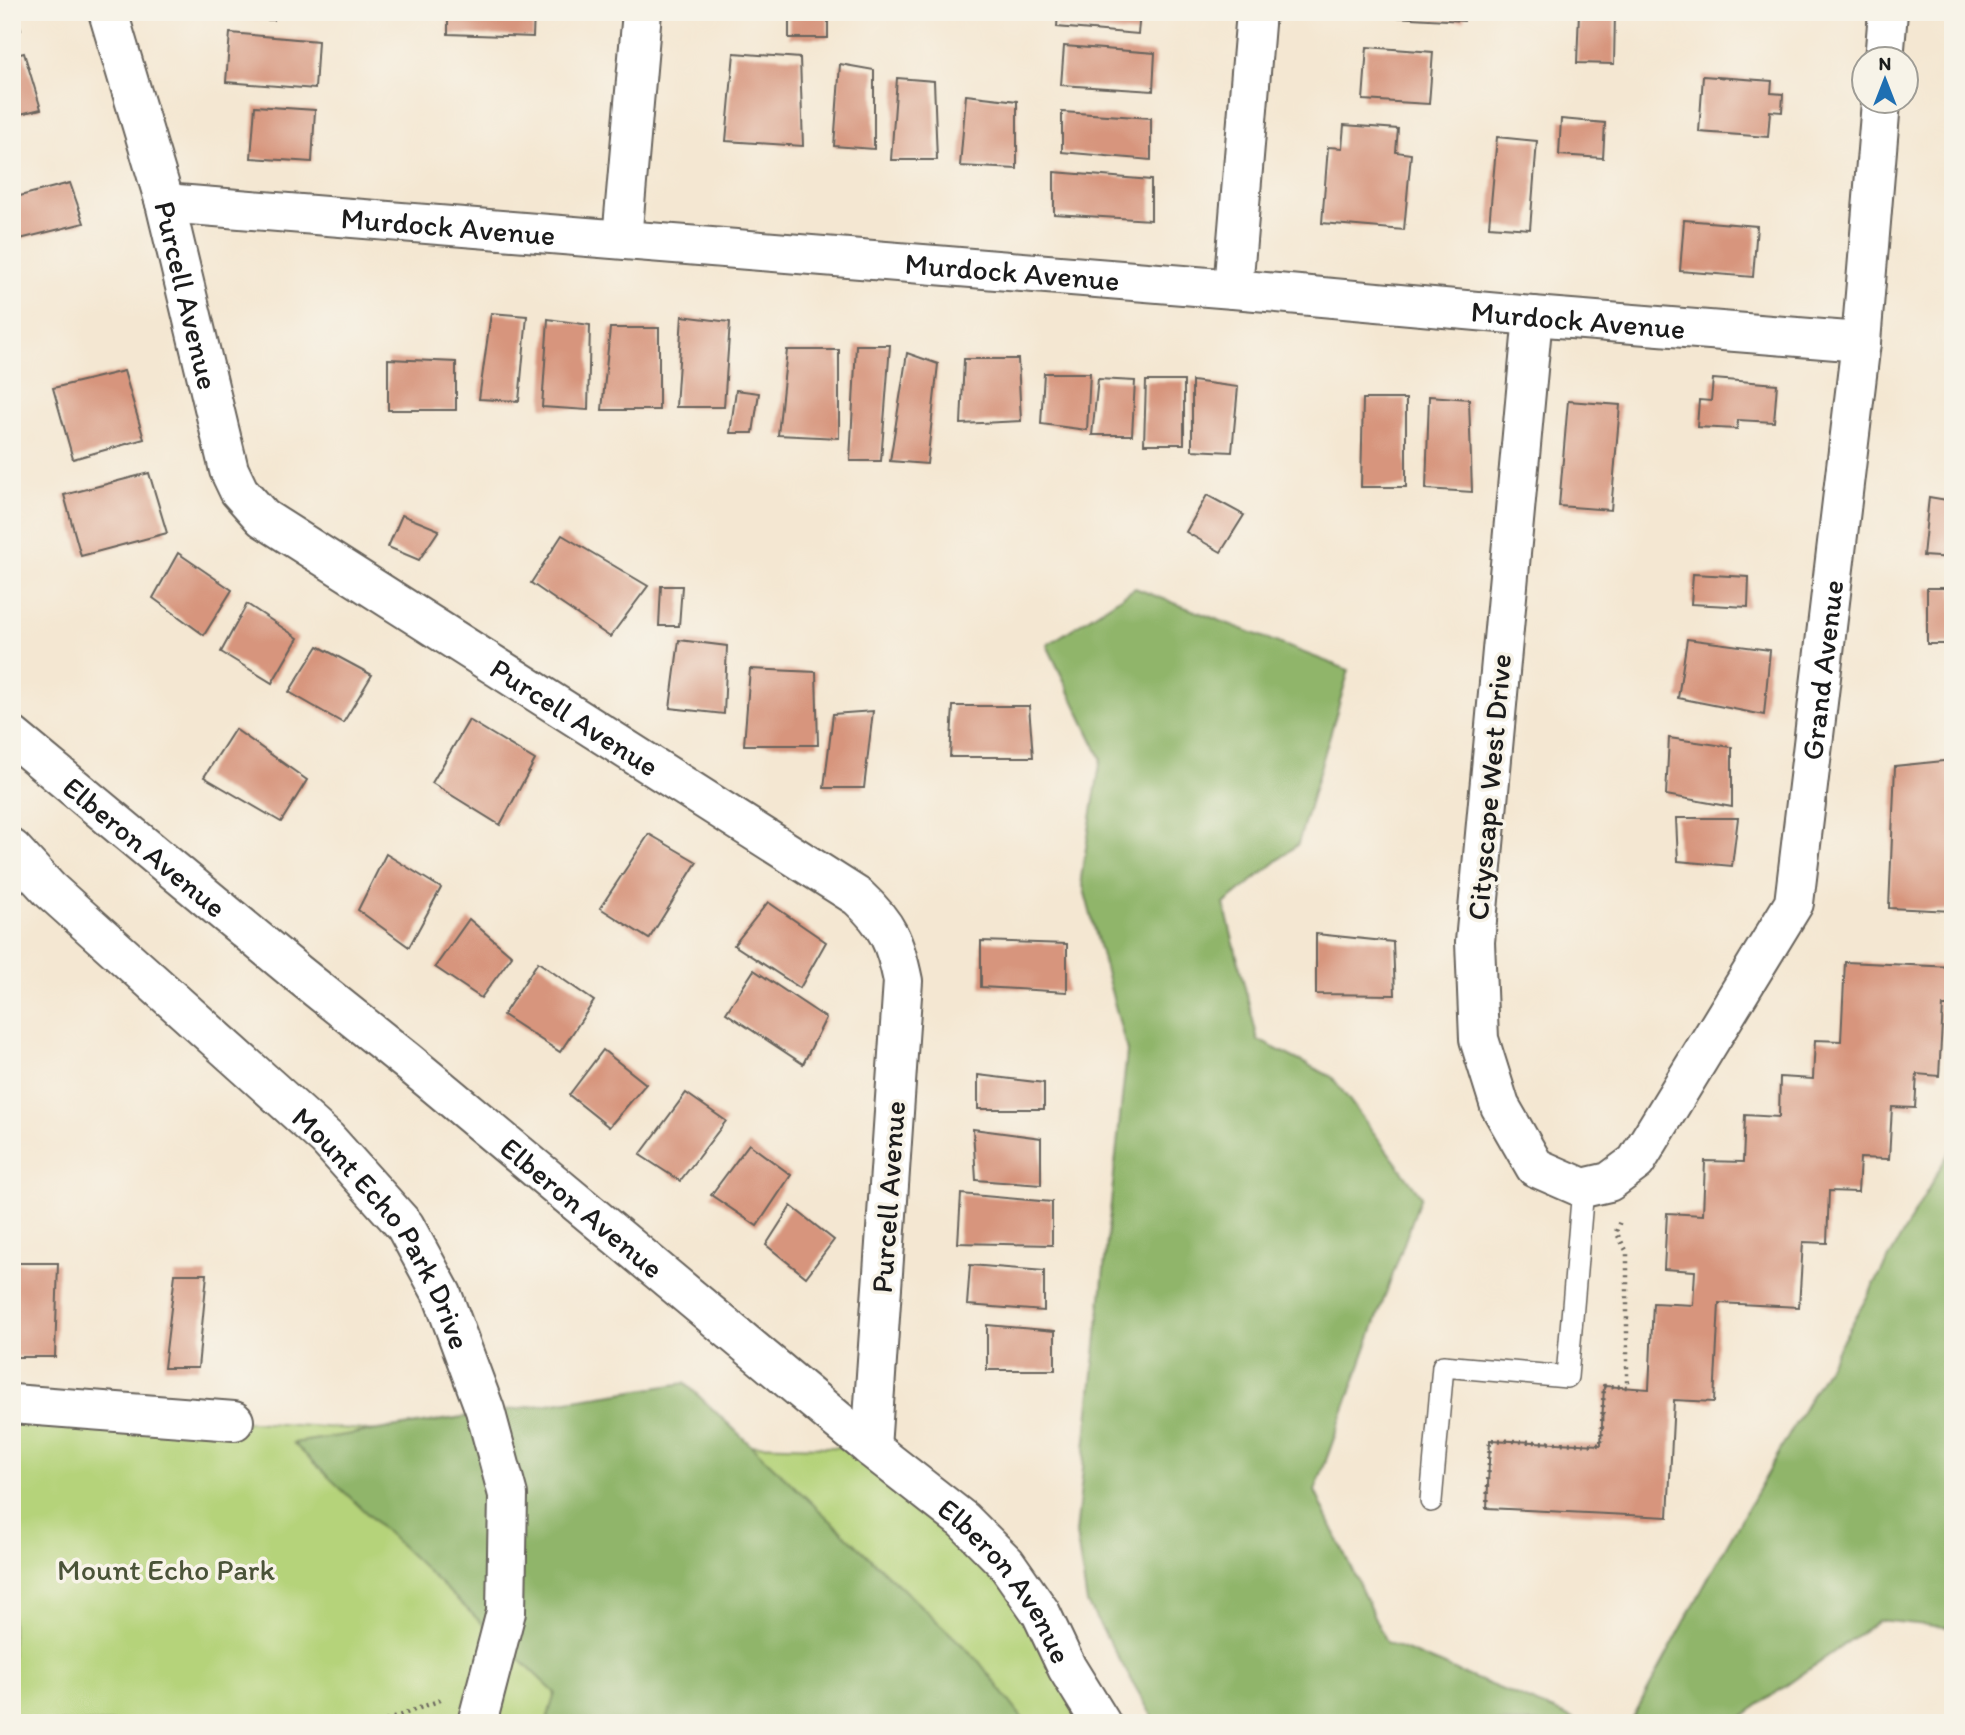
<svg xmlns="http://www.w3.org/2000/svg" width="1965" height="1735" viewBox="0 0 1965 1735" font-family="Itim,sans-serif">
<rect width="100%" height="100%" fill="#f7f3e8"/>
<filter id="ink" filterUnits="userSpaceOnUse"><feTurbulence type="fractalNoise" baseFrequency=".0143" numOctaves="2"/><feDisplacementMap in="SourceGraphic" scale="14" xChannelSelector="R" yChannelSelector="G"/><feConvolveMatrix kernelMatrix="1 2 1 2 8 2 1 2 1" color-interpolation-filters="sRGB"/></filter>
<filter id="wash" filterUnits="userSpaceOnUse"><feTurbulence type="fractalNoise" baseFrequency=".00686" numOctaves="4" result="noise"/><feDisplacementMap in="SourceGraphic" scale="28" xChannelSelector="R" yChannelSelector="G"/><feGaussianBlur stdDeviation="1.57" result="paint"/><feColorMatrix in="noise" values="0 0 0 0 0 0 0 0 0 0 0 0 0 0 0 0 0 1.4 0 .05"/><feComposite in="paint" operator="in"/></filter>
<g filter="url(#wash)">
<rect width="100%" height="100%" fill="#f4e7d2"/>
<path fill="#b5d37a" stroke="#68784b" stroke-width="2" d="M12 1405 492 1439 871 1448 963 1520 1101 1723H12Z"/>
<g fill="#90b56a" stroke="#566843" stroke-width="2">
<path d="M1135 588 1349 670 1298 844 1224 904 1258 1040 1332 1077 1421 1196 1315 1491 1386 1642 1583 1723H1156L1087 1603 1076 1534 1127 1051 1081 878 1101 758 1047 645Z"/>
<path d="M1953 1145V1628L1879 1620 1733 1723H1630L1712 1571Z"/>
<path d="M685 1383 977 1659 1026 1723H546L555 1693 293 1443Z"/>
</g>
<g id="blocks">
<g fill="#d7957d">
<path d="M12 12H17L21 30 12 32Z"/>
<path d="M226 12H275L274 20 226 19Z"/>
<path d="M448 12H534L533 37 448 34Z"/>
<rect x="789" y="12" width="39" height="26"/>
<path d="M1058 12H1140L1138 34 1057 27Z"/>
<path d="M1376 12H1465L1464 21 1376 16Z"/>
<path d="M1579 12H1615L1614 64 1577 63Z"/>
<path d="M230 33 318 41 315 89 226 82Z"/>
<path d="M1064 46 1155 53 1153 91 1061 85Z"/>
<path d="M1367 47 1433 52 1429 104 1363 100Z"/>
<path d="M24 53 41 109 12 116V56Z"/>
<path d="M734 53 800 58 803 146 726 141Z"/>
<path d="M840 64 874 70V149L834 146Z"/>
<path d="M1703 76 1772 81 1771 93 1783 94 1782 112 1770 111 1768 137 1699 132Z"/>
<path d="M897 78 934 81 937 160H891Z"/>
<path d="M966 95 1017 101V169L960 166Z"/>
<path d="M255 106 315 110 312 162 251 158Z"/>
<path d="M1062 112 1151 118V160L1062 152Z"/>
<path d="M1561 119 1605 123 1603 158 1559 155Z"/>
<path d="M1344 125 1398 129 1396 152 1411 154 1404 230 1322 223 1328 147 1342 148Z"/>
<path d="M1497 137 1537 141 1530 229 1489 226Z"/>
<path d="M1054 172 1151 180V220L1054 214Z"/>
<path d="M70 183 84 223 12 241V198Z"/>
<path d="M1684 220 1757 226 1753 277 1680 271Z"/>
<path d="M491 313 527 316 519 401 479 399Z"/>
<path d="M682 316 730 322 724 407H676Z"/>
<path d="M548 319 590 325 588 410 542 407Z"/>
<path d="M610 328H659V410H602Z"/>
<path d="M856 345H890L881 461H850Z"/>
<path d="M787 350H839V438L778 435Z"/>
<path d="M907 353 938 364 927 464 890 461Z"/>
<path d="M388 359 456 362V410H388Z"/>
<path d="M964 359H1018L1021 421 961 424Z"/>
<path d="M124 371 144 439 73 459 53 388Z"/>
<path d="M1044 373H1090L1087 430 1041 424Z"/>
<path d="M1098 379 1135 381 1132 435H1092Z"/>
<path d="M1713 379 1777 384 1774 422 1738 420 1737 429 1697 427 1699 400 1711 401Z"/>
<path d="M1146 381H1184V444H1144Z"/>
<path d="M1192 381 1238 387 1232 452 1192 450Z"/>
<path d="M736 390 759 393 753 433H730Z"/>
<path d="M1429 396 1469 399 1472 492 1426 489Z"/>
<path d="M1363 399H1406V487H1361Z"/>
<path d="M1951 400H1953V445H1948Z"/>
<path d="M1568 401 1620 405 1611 510 1559 506Z"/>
<path d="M149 473 167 533 81 556 64 495Z"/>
<path d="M1207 495 1244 515 1221 552 1186 532Z"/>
<path d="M1929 497 1953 501V558L1923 556Z"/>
<path d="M402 515 439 530 419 560 388 547Z"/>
<path d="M562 535 648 586 610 637 531 583Z"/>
<path d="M178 553 232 590 204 635 153 598Z"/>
<path d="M1693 574 1749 577 1748 607 1691 604Z"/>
<path d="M661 586H682L679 626H659Z"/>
<rect x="1927" y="588" width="26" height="56"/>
<path d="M247 604 298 638 272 683 221 652Z"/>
<path d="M1687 639 1770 650 1764 715 1678 698Z"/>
<path d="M679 640 727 646 724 714 670 708Z"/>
<path d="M318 646 372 675 343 723 289 692Z"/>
<path d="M750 669 816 672 818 745H744Z"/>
<path d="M953 706H1029L1033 757H950Z"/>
<path d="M873 711 864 788H824L833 714Z"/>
<path d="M469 720 535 760 500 825 432 783Z"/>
<path d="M235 729 307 780 281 822 204 777Z"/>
<path d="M1669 738 1732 747V807L1666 795Z"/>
<path d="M1953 760V911L1889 908 1895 766Z"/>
<path d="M1676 818H1738L1732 866 1678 861Z"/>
<path d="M649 834 697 862 649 939 600 908Z"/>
<path d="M386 854 441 888 409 947 358 910Z"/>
<path d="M768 902 826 942 800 988 734 945Z"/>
<path d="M469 919 512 956 481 998 435 967Z"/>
<path d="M1316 934 1393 942 1395 995 1316 994Z"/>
<path d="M981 941 1067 944V992L981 987Z"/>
<path d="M538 962 594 1001 560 1052 503 1015Z"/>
<path d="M1845 962 1953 967V1006H1943L1939 1076 1917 1074 1915 1108 1892 1107 1889 1159 1860 1158 1858 1192 1829 1191 1827 1243 1803 1242 1799 1307 1719 1303 1714 1402 1674 1400 1668 1517 1487 1508 1490 1440 1601 1445 1604 1386 1649 1389 1653 1303 1693 1305 1695 1271 1664 1269 1667 1213 1703 1215 1705 1161 1743 1162 1745 1115 1779 1117 1780 1077 1813 1079 1815 1040 1841 1041Z"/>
<path d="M754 970 826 1018 803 1064 726 1013Z"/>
<path d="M603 1050 646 1084 609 1127 569 1095Z"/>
<path d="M978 1075 1044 1083V1109H978Z"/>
<path d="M686 1093 726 1121 680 1181 640 1155Z"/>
<path d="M973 1129 1041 1138V1185L976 1180Z"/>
<path d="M749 1144 791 1175 757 1226 711 1195Z"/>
<path d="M961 1194 1052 1202V1245L958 1243Z"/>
<path d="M791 1206 834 1240 806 1277 766 1245Z"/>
<path d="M15 1263H58L55 1357H13Z"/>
<path d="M970 1265 1044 1271V1311L967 1305Z"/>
<path d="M175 1274H207L198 1368H164Z"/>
<path d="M987 1325 1055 1331V1370H987Z"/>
</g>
</g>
</g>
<g filter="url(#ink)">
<use href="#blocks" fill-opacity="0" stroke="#68635c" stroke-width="2"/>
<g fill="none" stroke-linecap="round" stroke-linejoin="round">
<g stroke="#68635c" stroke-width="24">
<path id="service" d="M1431 1501 1443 1366 1567 1377 1583 1188"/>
</g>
<g stroke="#68635c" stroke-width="42">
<g id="minor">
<path id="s1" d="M108 12 165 203 229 470 239 491 263 518 858 897C888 925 895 942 903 981L871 1448"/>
<path d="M1884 60 1888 12"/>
<path id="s2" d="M165 203 1233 289 1533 316 1861 342"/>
<path d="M622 239 642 12"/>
<path d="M1233 289 1256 12"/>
<path id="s3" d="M1533 316 1475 942 1479 1039 1500 1106 1535 1167 1583 1188 1609 1182 1636 1162 1794 903 1861 342 1881 102"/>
<path id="s4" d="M12 849 49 889 327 1139 405 1226 442 1294 485 1410 508 1495 506 1612 477 1723"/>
<path d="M12 1404 234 1421"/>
</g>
</g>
<g stroke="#68635c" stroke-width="42">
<g id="tertiary">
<path id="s5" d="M12 736 296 972 407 1061 871 1448 963 1520 1006 1563 1041 1613 1067 1668 1101 1723"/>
</g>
</g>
<g stroke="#68635c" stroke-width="4.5" stroke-dasharray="2 5" stroke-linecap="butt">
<path d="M1487 1508 1490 1440 1601 1445 1604 1386 1627 1387V1252L1616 1232 1620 1221"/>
<path d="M380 1723 443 1699"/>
</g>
<use href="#service" stroke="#fff" stroke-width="21"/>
<use href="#minor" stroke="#fff" stroke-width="38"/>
<use href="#tertiary" stroke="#fff" stroke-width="38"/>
</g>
</g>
<g text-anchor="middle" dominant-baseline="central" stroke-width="7" stroke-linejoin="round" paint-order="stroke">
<g font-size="30" fill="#1c1c1c" stroke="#f7f3e8">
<text stroke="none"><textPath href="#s2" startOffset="284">Murdock Avenue</textPath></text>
<text stroke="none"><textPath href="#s2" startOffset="850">Murdock Avenue</textPath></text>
<text stroke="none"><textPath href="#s1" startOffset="294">Purcell Avenue</textPath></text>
<text stroke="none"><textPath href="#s2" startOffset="1418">Murdock Avenue</textPath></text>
<text stroke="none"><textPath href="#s3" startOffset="1517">Grand Avenue</textPath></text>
<text stroke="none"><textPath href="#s1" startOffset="903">Purcell Avenue</textPath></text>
<text transform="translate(1489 787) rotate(-85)">Cityscape West Drive</text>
<text stroke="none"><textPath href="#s5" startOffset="173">Elberon Avenue</textPath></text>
<text transform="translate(888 1197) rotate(-86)">Purcell Avenue</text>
<text stroke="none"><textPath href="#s5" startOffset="740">Elberon Avenue</textPath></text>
<text stroke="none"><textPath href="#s4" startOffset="534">Mount Echo Park Drive</textPath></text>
<text stroke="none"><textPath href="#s5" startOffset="1307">Elberon Avenue</textPath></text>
</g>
<g font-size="30" fill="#4a5338" stroke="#f7f3e8">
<text x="166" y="1569">Mount Echo Park</text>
</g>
</g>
<rect width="1965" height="1735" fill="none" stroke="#f7f3e8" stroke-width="42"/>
<g transform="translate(1885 80)"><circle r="33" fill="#f7f3e8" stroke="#9f9d96" stroke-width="2"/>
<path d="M0-5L12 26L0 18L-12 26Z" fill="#1f6fb2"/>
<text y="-10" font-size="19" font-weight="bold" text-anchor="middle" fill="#1c1c1c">N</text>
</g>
</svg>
